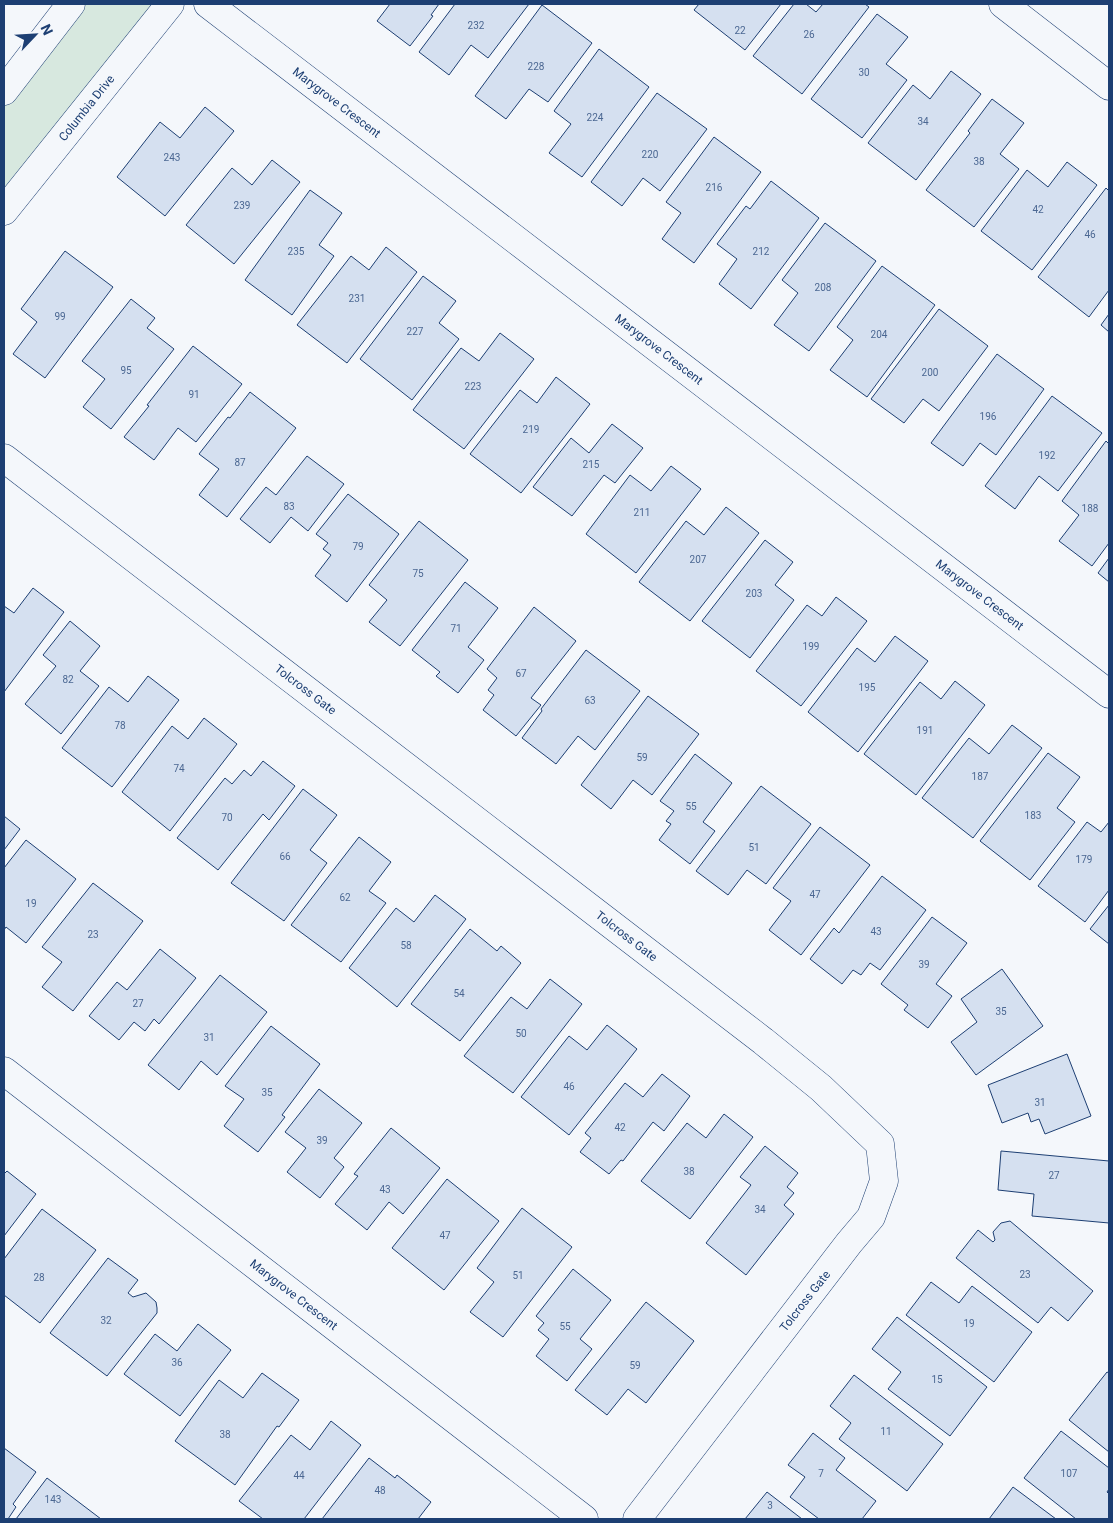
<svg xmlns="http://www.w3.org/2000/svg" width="1113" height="1523" viewBox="0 0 1113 1523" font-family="Roboto,sans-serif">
<rect width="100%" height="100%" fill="#f4f7fb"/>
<path fill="#d7e8df" stroke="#687fa3" d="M71 4H170L4 211V91Z"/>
<g fill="#d5e0f0" stroke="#1d3f73">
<path d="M390 4H439L431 15 433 16 410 46 377 21Z"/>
<path d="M455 4H529L488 58 471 45 449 75 419 52Z"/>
<path d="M699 4H781L745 50 694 10Z"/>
<path d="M794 4H806L816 12 823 4H865L869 7 802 94 753 56Z"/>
<path d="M542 5 592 43 548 102 529 89 506 119 475 96Z"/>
<path d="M877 14 908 37 886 64 907 80 862 138 811 99Z"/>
<path d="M599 49 649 87 582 177 549 153 571 124 554 111Z"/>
<path d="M951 71 981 94 916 180 868 143 913 85 930 99Z"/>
<path d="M657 93 707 129 660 191 643 178 622 206 591 182Z"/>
<path d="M992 99 1024 123 1000 154 1019 169 974 227 926 190 970 133 968 131Z"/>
<path d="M205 107 234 131 165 216 117 177 160 122 180 138Z"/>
<path d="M714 137 761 172 694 263 662 239 681 213 666 202Z"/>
<path d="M272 160 300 182 234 264 186 225 232 168 252 185Z"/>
<path d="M1067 162 1097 185 1032 270 981 231 1027 170 1048 187Z"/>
<path d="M771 181 819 218 751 309 719 284 737 259 717 244 746 206 750 209Z"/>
<path d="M1106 188 1109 191V290L1089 317 1038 277Z"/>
<path d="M310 190 342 213 319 245 334 256 292 315 245 280Z"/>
<path d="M825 223 876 261 809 351 774 325 798 293 782 280Z"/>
<path d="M386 247 417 272 347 363 297 325 351 256 369 270Z"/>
<path d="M65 251 113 287 45 378 13 354 37 322 21 309Z"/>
<path d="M882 266 935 305 867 397 830 370 853 340 837 327Z"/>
<path d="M423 276 456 301 439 323 459 339 412 400 360 359Z"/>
<path d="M131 299 155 318 147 328 174 349 111 429 83 407 105 379 82 361Z"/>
<path d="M939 309 988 346 939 411 923 399 904 423 871 399Z"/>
<path d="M1109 314V332L1101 325Z"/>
<path d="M500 333 534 359 464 449 413 410 461 348 479 361Z"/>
<path d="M193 346 242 384 196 442 178 428 154 460 124 437 149 406 147 405Z"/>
<path d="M997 354 1044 389 996 455 980 443 963 466 931 443Z"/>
<path d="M556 377 590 404 521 493 470 454 520 390 537 403Z"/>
<path d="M250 392 296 428 227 517 199 495 219 469 199 454 228 417 230 418Z"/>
<path d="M1052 396 1102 433 1058 491 1039 476 1015 509 985 486Z"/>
<path d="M612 424 643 448 615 483 604 475 572 516 533 487 571 438 589 453Z"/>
<path d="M1106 441 1109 444V543L1092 566 1059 541 1079 515 1062 501Z"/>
<path d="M307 456 344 484 308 531 291 517 270 543 240 519 266 487 276 495Z"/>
<path d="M671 466 701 489 636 573 586 534 630 475 651 491Z"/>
<path d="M348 494 399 534 347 602 315 576 331 555 323 549 328 543 316 534Z"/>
<path d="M726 507 759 533 690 621 639 582 686 521 704 535Z"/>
<path d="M419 521 468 560 400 646 369 622 387 600 369 585Z"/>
<path d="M765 540 793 562 775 585 794 600 750 658 702 621Z"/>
<path d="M1109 558V582L1098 573Z"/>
<path d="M465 582 498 608 468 647 484 660 458 693 436 676 440 672 412 650Z"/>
<path d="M33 588 64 612 4 692V606L14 613Z"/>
<path d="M836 597 867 621 801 706 756 671 807 605 822 616Z"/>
<path d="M534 607 576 641 531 698 541 705 516 736 483 710 494 695 488 690 497 678 487 669Z"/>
<path d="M70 621 100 646 80 671 99 686 61 734 25 704 56 666 43 655Z"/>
<path d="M895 636 928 661 858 752 808 712 857 648 875 662Z"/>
<path d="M586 650 640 691 595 750 578 736 556 764 522 738 542 711 541 709Z"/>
<path d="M148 676 179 700 112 787 62 748 109 687 128 702Z"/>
<path d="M955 681 985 705 916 795 864 754 920 682 941 699Z"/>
<path d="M648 696 699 734 652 795 633 780 611 809 581 785Z"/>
<path d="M204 718 237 744 170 831 122 792 172 726 188 739Z"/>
<path d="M1012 725 1042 748 973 838 922 798 969 738 989 754Z"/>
<path d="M1048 753 1080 777 1057 808 1075 822 1030 880 980 841Z"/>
<path d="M695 754 732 783 703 822 715 831 690 864 659 840 671 824 666 821 674 811 660 801Z"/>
<path d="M263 761 295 786 269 820 263 814 218 870 177 838 225 778 232 784 244 770 251 776Z"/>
<path d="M761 786 811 824 766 884 747 870 728 895 696 871Z"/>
<path d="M303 789 337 815 310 850 327 863 284 921 231 883Z"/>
<path d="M4 816 20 829 4 850Z"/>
<path d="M1087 822 1101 832 1109 822V890L1085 922 1038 886Z"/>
<path d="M820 827 870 865 801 955 769 930 791 901 773 888Z"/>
<path d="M359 837 391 862 369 891 386 903 341 962 291 925Z"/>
<path d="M26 840 76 879 26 943 6 927 4 930V868Z"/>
<path d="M882 876 926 910 880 970 870 963 861 975 853 970 842 984 810 959 834 928 839 933Z"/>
<path d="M93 883 143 921 73 1011 42 987 62 962 42 947Z"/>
<path d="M435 895 466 919 397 1007 349 968 396 908 414 922Z"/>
<path d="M1109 905V944L1090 929Z"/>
<path d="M932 917 967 943 936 984 952 996 928 1028 904 1010 908 1005 881 984Z"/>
<path d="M470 929 497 951 501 946 521 963 460 1041 411 1004Z"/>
<path d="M160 949 196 978 159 1024 154 1019 145 1031 134 1022 119 1040 89 1016 117 982 127 990Z"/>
<path d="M1002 969 1043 1026 976 1075 951 1042 977 1022 961 999Z"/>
<path d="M220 975 267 1012 217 1075 201 1061 179 1090 148 1065Z"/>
<path d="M550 979 582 1004 513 1093 464 1056 511 997 527 1009Z"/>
<path d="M607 1025 637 1049 569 1135 521 1097 569 1036 587 1050Z"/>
<path d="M271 1026 320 1064 282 1115 285 1117 258 1152 224 1126 244 1099 225 1086Z"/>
<path d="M1067 1054 1091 1116 1045 1134 1039 1119 1031 1122 1028 1113 1002 1123 988 1085Z"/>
<path d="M662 1074 690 1096 664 1131 653 1122 623 1161 621 1160 609 1174 580 1152 591 1138 585 1133 625 1083 643 1097Z"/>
<path d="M319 1089 362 1123 334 1158 344 1167 320 1198 287 1172 306 1148 285 1132Z"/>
<path d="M724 1114 753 1137 690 1219 641 1181 687 1123 706 1138Z"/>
<path d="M391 1128 440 1168 403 1214 389 1202 367 1230 335 1204 358 1176 354 1174Z"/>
<path d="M765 1146 798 1173 787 1187 794 1193 784 1205 794 1214 746 1275 706 1243 751 1185 740 1177Z"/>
<path d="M1001 1151 1109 1161V1223L1032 1216 1034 1194 998 1190Z"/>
<path d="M7 1171 36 1194 4 1236V1174Z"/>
<path d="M447 1179 499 1221 444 1290 392 1248Z"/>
<path d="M522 1208 572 1247 503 1337 470 1312 494 1282 477 1268Z"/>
<path d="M42 1209 96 1250 40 1323 4 1295V1259Z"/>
<path d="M1010 1221 1093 1291 1068 1321 1051 1307 1038 1323 956 1258 978 1230 993 1242 995 1240 993 1232 1001 1223Z"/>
<path d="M108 1258 138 1280 128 1293 133 1297 146 1293 156 1302 157 1308V1313L107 1376 50 1333Z"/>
<path d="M573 1269 611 1300 580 1339 592 1349 567 1381 536 1356 549 1339 538 1330 544 1323 536 1316Z"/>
<path d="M931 1282 959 1303 972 1286 1032 1332 994 1382 906 1315Z"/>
<path d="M646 1302 694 1341 646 1403 628 1389 607 1415 575 1390Z"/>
<path d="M897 1317 987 1387 950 1436 888 1389 901 1372 872 1349Z"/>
<path d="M198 1324 231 1350 180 1416 124 1374 155 1334 177 1351Z"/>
<path d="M1107 1372 1109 1373V1452L1069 1420Z"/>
<path d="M262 1373 299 1400 279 1427 277 1426 235 1485 175 1441 219 1380 243 1398Z"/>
<path d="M854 1375 943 1444 907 1491 839 1439 851 1423 830 1406Z"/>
<path d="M331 1421 361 1445 304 1519H263L239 1501 291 1435 310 1450Z"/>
<path d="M1061 1431 1109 1468V1489L1107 1492 1109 1494V1519H1076L1024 1478Z"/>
<path d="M813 1433 845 1458 836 1470 876 1501 862 1519H819L790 1497 805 1477 788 1465Z"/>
<path d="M4 1448 36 1472 13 1504 16 1507 8 1519H4Z"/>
<path d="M369 1458 395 1478 397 1475 431 1502 418 1519H322Z"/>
<path d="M47 1478 101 1519H16Z"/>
<path d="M1013 1487 1056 1519H989Z"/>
<path d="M767 1492 802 1519H745Z"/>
</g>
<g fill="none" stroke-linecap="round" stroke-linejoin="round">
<g stroke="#1d3f73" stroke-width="29">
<g id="minor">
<path id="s1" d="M208 4 1109 694"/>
<path d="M1003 4 1109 86"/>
<path id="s2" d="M4 458 763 1041 821 1088 880 1144 884 1181 871 1217 849 1243 637 1519"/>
<path id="s3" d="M4 1071 584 1519"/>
</g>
</g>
<g stroke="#1d3f73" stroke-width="29">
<g id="tertiary">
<path d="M4 91 71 4"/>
<path id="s4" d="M4 211 170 4"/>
</g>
</g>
<use href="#minor" stroke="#f4f7fb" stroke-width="28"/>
<use href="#tertiary" stroke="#f4f7fb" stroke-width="28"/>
</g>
<g text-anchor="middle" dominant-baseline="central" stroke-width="4" stroke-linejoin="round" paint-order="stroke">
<g font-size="10" fill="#4b6792">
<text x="476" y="25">232</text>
<text x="740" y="30">22</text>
<text x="809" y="34">26</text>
<text x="536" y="66">228</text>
<text x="864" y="72">30</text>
<text x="595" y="117">224</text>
<text x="923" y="121">34</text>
<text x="650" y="154">220</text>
<text x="172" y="157">243</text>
<text x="979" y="161">38</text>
<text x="714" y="187">216</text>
<text x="242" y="205">239</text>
<text x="1038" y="209">42</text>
<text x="1090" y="234">46</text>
<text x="296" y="251">235</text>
<text x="761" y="251">212</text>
<text x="823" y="287">208</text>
<text x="357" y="298">231</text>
<text x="60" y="316">99</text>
<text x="415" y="331">227</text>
<text x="879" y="334">204</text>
<text x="126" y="370">95</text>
<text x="930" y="372">200</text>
<text x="473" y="386">223</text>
<text x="194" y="394">91</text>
<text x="988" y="416">196</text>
<text x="531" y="429">219</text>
<text x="1047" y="455">192</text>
<text x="240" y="462">87</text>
<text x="591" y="464">215</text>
<text x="289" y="506">83</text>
<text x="1090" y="508">188</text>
<text x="642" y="512">211</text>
<text x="358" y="546">79</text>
<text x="698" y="559">207</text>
<text x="418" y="573">75</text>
<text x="754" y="593">203</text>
<text x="456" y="628">71</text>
<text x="811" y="646">199</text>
<text x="521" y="673">67</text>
<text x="68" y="679">82</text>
<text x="867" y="687">195</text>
<text x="590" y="700">63</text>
<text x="120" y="725">78</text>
<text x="925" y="730">191</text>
<text x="642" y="757">59</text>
<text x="179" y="768">74</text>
<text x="980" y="776">187</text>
<text x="691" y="806">55</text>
<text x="1033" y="815">183</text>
<text x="227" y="817">70</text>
<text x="754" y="847">51</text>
<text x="285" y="856">66</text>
<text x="1084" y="859">179</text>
<text x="815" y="894">47</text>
<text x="345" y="897">62</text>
<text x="31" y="903">19</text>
<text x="876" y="931">43</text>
<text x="93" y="934">23</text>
<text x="406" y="945">58</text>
<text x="924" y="964">39</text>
<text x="459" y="993">54</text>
<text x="138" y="1003">27</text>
<text x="1001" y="1011">35</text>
<text x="521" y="1033">50</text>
<text x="209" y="1037">31</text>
<text x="569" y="1086">46</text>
<text x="267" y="1092">35</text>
<text x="1040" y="1102">31</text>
<text x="620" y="1127">42</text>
<text x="322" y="1140">39</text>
<text x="689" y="1171">38</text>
<text x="1054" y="1175">27</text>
<text x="385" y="1189">43</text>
<text x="760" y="1209">34</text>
<text x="445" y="1235">47</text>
<text x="1025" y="1274">23</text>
<text x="518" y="1275">51</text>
<text x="39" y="1277">28</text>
<text x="106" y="1320">32</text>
<text x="969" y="1323">19</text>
<text x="565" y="1326">55</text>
<text x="177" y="1362">36</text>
<text x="635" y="1365">59</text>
<text x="937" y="1379">15</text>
<text x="886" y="1431">11</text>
<text x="225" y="1434">38</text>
<text x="821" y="1473">7</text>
<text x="1069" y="1473">107</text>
<text x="299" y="1475">44</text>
<text x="380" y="1490">48</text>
<text x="53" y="1499">143</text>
<text x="770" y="1505">3</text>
</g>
<g font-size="12" fill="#1d3f73" stroke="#f4f7fb">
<text stroke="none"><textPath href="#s1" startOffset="162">Marygrove Crescent</textPath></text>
<text stroke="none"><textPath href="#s4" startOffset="132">Columbia Drive</textPath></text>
<text stroke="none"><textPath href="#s1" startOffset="568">Marygrove Crescent</textPath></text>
<text stroke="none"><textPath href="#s1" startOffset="972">Marygrove Crescent</textPath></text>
<text stroke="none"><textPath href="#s2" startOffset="380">Tolcross Gate</textPath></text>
<text stroke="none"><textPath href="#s2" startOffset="785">Tolcross Gate</textPath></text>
<text stroke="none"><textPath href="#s3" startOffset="366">Marygrove Crescent</textPath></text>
<text transform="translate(805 1301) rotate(-52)">Tolcross Gate</text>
</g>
</g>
<rect width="1113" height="1523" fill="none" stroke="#1d3f73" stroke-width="10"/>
<g transform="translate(35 35) rotate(65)" stroke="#f4f7fb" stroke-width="4" paint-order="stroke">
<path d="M0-4L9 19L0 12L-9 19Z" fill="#1d3f73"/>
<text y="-8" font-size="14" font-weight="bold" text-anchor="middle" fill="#1d3f73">N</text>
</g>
</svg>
